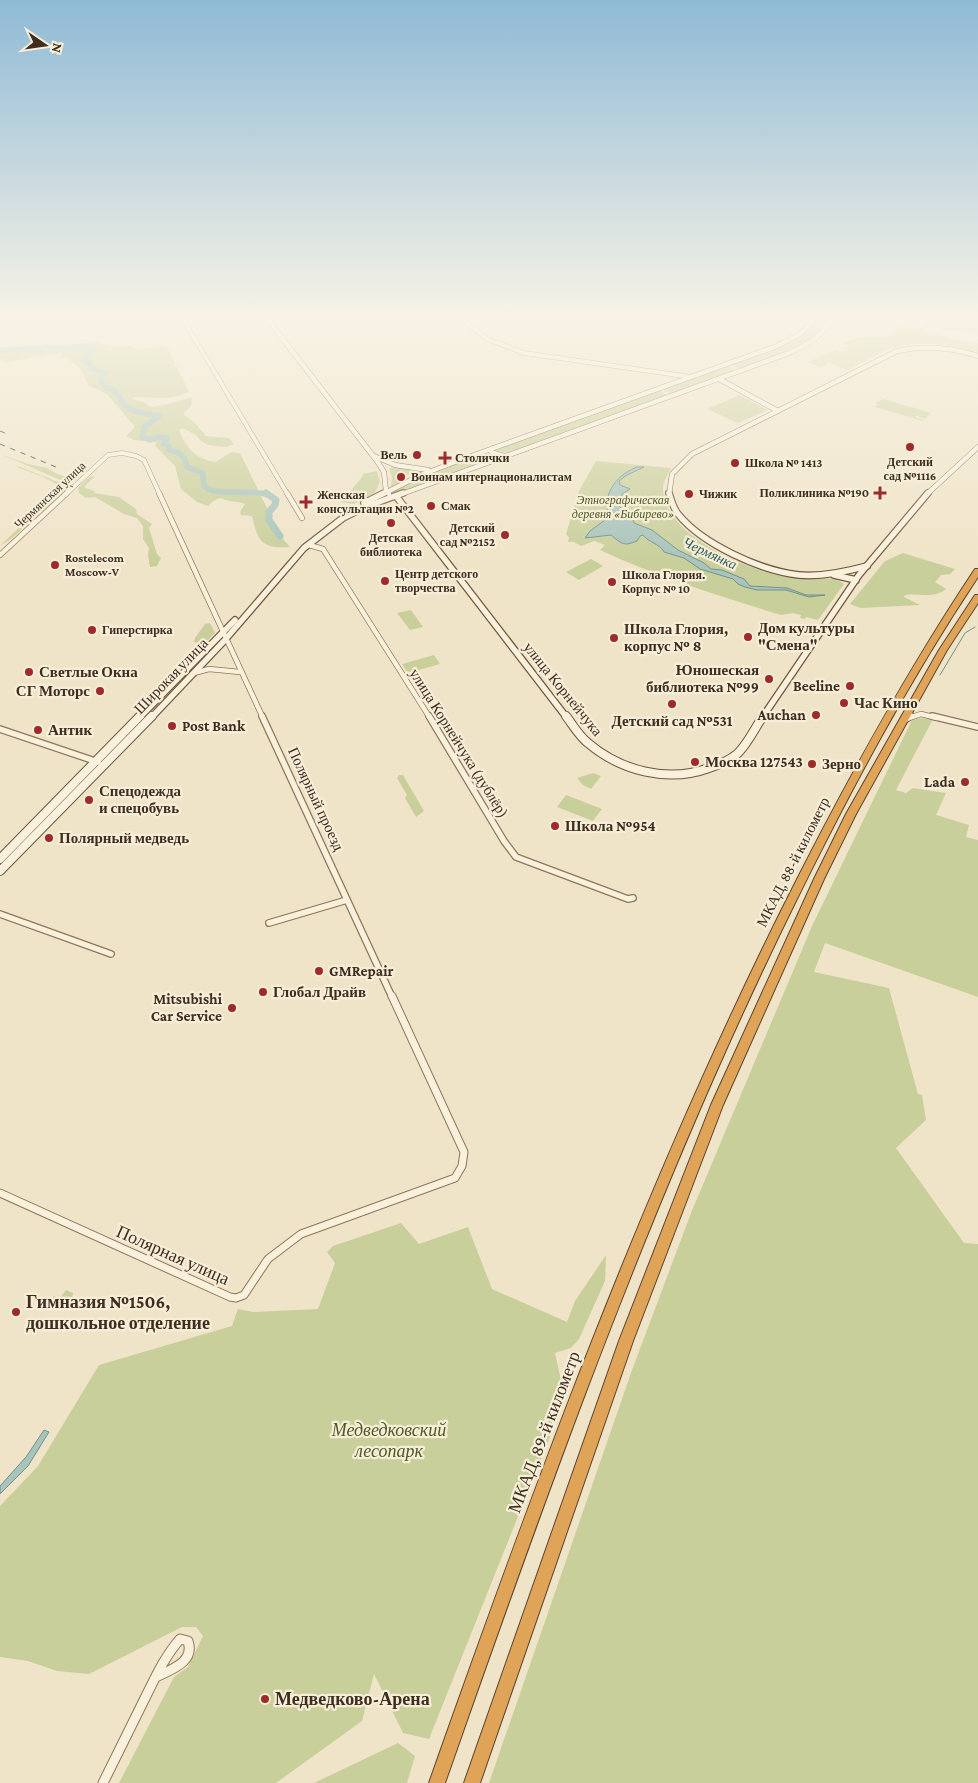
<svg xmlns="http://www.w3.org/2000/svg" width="978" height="1783" viewBox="0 0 978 1783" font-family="'Crimson Pro',serif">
<rect width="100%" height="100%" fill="#f0e4c8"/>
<g fill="#c9cf9b">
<path d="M820 316H831C816 349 771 357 740 369L731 364C762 353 801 345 820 316Z"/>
<path d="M864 316H870L899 326 906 322 909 324 901 316H908L923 327 927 326 922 316H978V334L931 327 923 329 951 339 978 343V353C951 346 917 338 890 349 876 354 862 363 848 370L829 363 820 367 808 362 836 350 845 352 849 346 842 344C848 341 855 339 862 337 873 335 884 341 894 332L895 329 884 324 863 322Z"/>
<path d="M96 342 109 346H131L136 349 161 346 167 347 175 363 172 366 177 367 189 392C165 402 158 397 134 397L133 399 146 403 150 407 165 405 192 397 191 406 183 414 196 424 206 436 229 438 234 444 227 447 208 445 201 441 196 435 182 428 179 430C185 447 197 460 216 462L231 452 240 453 267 508 268 521 290 547C262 549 258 542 252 516L241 515 240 512 245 504C237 501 228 502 221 498L213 501 208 506 197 502 181 489 175 466 155 446 156 442 134 440 126 436 135 427 107 394 89 386 80 368 68 359 57 357 62 355V353L6 362 0 359V348H14L37 347 45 344 59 345Z"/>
<path d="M724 367H730L734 370 673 394 664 391V389Z"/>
<path d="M659 390 667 395 505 454 495 452 496 449Z"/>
<path d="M740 395 768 410 738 423 707 409Z"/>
<path d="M881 398 931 413 925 419 919 417V415L915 417 924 420 923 421 872 406H877L876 402 882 400Z"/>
<path d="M0 454 28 464 47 468 57 474 68 477 71 481 65 482Z"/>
<path d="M480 455 487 456 489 459 488 461 396 494 393 492 425 476Z"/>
<path d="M596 461 671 468C668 474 663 482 663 489 664 536 749 571 788 577 803 580 833 574 844 584L818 620 806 617 805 619 800 618 801 615 793 613 781 615C719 596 658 577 600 550L605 545 594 541 581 546 574 542H568L569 538 566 534 579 491Z"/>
<path d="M18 466 63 484 65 485V492L11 539 1 545 62 487 41 476 19 468Z"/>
<path d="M393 467 422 472 399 477 402 482 391 487 392 477 389 468Z"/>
<path d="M377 471 380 482 375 492 354 504 341 502 363 476 362 474Z"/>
<path d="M93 476 94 477 85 486V488L95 491 94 493 119 497 136 509 137 514 152 524 149 528 157 554 161 558 157 566 150 567 148 555 149 548 143 539V526L137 518 124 514 95 497 86 498 79 493 78 488 88 478Z"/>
<path d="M903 553 955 569 950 574 941 575 935 582 946 589C934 599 920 593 905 595L904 597 920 605 861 608 850 604 885 561Z"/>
<path d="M591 559 603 566 579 580 566 572Z"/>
<path d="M411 610 423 627 410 630 397 613Z"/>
<path d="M210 623 215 633 204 644 194 642 195 638 205 624Z"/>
<path d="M434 655 440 664 408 673 402 664Z"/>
<path d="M917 718 933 719 896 790 906 793 913 788 946 793 936 815 969 825 966 837 978 840V997L825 943 814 972 889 988 918 1094 922 1095 926 1120 896 1148 964 1243 978 1244V1783H489L632 1370 691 1213 812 926 912 720Z"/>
<path d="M593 773 601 776 591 789 583 785 577 778Z"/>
<path d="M399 775H403L424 811 416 817 405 798 407 795 397 778Z"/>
<path d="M566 795 602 809 593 821 557 807Z"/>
<path d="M401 1223 419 1244 468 1227 492 1289 567 1322 575 1301 606 1255 605 1281 579 1339 571 1348 555 1353 565 1399 429 1739 403 1733 374 1674 362 1721 276 1783H119L174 1677 188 1667 203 1636 196 1627H182L89 1674 57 1671 28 1661 0 1657V1506L38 1466 99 1365 232 1326 238 1309 253 1312 318 1309 335 1263 327 1252 333 1246Z"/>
<path d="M66 1290 73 1293 72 1298 66 1307 49 1302 54 1296 60 1298Z"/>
<path d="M398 1743 415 1756 407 1783H314Z"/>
</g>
<g fill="#a9c4bc" stroke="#6f938a">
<path d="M637 467H644L625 476 619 481 620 485 630 489 622 494 621 500 616 503 624 511 623 514 632 518 634 523 652 530 678 550 704 563 711 569 722 570 744 579 750 586 787 588 806 595H825L809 597 786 590H757L745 587 738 584 733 579 700 569 684 558 664 552C659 543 649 543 643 535L640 536 637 541C623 547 621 543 611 535L585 538 590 531 609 517C609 513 607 508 607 505 607 487 621 473 637 467Z"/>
<path d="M44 1430 49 1432 28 1466 0 1494V1486L26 1457Z"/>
</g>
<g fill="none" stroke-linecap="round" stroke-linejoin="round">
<path stroke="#6f938a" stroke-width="1" d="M940 675 965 633 975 627"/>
<path stroke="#a9c4bc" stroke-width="5.5" d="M0 350 87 347 94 349 83 360 89 362 91 368 106 373 100 378 104 387C121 391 116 395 125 405 133 413 149 414 160 416L144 427 142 437 150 440 158 437 167 438 164 444 169 446 168 449C179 453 185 454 187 467L203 473C203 476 203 482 204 485 211 498 253 488 268 495"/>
<path stroke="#a9c4bc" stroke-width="7" d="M266 493 276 500 275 505 269 512V520L280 536"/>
<g stroke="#8d765c" stroke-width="5">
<g id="street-far4">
<path d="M181 316 288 495"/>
<path d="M459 316 487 339 524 353 691 377"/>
<path d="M492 448 491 452 504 456"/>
<path d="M65 495 108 455 122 453 136 456 144 460 160 495"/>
</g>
</g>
<g stroke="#8d765c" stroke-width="6">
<g id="street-far3">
<path d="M159 493 263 718"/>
<path d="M287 493 302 518"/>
<path d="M309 545 323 549 430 718"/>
<path d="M0 555 67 493"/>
<path d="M194 673 209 669 240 672"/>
<path d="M909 718 921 714 937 718"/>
</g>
</g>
<g stroke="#8d765c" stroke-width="8">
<g id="street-far2">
<path d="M262 716 392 997"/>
<path d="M429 716 504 841 516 857 628 899 633 898"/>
<path d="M932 716 978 727"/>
<path d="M905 720 911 716"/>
<path d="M0 729 98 762"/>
<path d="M0 914 111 954"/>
<path d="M269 923 347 900"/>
</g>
</g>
<g stroke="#8d765c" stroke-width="9">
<path id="street-far1" d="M0 1193 230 1297 236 1298 244 1295 268 1259 301 1234 455 1178 462 1166 464 1152 392 996"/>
</g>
<g stroke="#8d765c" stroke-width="11">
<path id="street" d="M103 1783C118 1753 133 1722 148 1692 157 1674 166 1655 180 1639L188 1641C195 1662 172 1669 156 1677"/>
</g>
<g stroke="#6f573f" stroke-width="5.5">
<g id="secondary-far2">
<path d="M265 316 377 461 384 472 386 491 389 494"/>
<path d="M719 379 778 411"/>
<path d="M374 456 395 465 428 470"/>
<path d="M381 495 421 475 455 462 777 346 800 334 817 316"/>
<path d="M399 495 789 353C808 345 824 335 834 316"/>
<path d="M669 495 672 474 692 454 897 351C925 345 951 347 978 356"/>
<path d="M926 495 978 447"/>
</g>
</g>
<g stroke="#6f573f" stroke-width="8">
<g id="secondary-far1">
<path d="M669 493C671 500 674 509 678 514 702 544 761 571 799 575 822 577 845 572 867 566"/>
<path d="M396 496 567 718"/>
<path d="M364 503 384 493"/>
<path d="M834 575 856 580"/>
<path d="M139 718 235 620"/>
<path d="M151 718 224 641 304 548 343 518 365 507 403 493"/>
<path d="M762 718 859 575 928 493"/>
</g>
</g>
<g stroke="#6f573f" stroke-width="10">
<g id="secondary">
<path d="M566 716C573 725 579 736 588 743 621 771 668 783 709 768 718 765 729 761 737 754 747 745 755 728 763 716"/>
<path d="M0 859 140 716"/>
<path d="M0 871 152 716"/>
</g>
</g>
<g stroke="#5b4430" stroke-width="2">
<g id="highway">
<path d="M975 569H978V577C908 682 849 793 793 907 654 1190 549 1486 445 1783H429C534 1486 642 1190 783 907 841 791 903 677 975 569Z"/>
<path d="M975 595H978V603L947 650 856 814 824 879 723 1105 633 1341 480 1783H464L619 1341 711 1105 814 879 846 814 939 650Z"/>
</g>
</g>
<use href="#street-far4" stroke="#faf1dc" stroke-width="4"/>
<use href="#street-far3" stroke="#faf1dc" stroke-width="4.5"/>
<use href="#street-far2" stroke="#faf1dc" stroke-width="5.5"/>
<use href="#street-far1" stroke="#faf1dc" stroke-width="7"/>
<use href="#street" stroke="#faf1dc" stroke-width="9"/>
<use href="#secondary-far2" stroke="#faf1dc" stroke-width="4.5"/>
<use href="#secondary-far1" stroke="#faf1dc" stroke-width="5.5"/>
<use href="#secondary" stroke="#faf1dc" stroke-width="8"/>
<use href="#highway" fill="#e0a458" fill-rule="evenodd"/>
<g stroke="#3d2e20" stroke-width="1" stroke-dasharray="5.5 5.5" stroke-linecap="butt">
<path d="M0 431 10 435"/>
<path d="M0 444 56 467"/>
<path d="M68 485 73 487"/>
</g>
</g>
<linearGradient id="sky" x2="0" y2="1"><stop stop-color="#8fbad6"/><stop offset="0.56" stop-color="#f8f3e6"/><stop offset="1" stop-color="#f8f3e6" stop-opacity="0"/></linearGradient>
<rect width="978" height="565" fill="url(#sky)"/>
<g fill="#9e2a2b" stroke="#f7eed8" stroke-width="2">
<circle cx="910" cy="447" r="5"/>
<circle cx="417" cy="455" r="5"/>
<path d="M442.5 450.5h5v5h5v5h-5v5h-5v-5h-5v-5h5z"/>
<circle cx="735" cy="463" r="5"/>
<circle cx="401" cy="477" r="5"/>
<path d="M877.5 485.5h5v5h5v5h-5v5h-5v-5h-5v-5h5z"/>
<circle cx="689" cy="494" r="5"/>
<path d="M303.5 494.5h5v5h5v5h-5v5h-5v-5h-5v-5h5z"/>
<circle cx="431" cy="506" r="5"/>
<circle cx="391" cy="523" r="5"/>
<circle cx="505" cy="535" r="5"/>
<circle cx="55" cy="565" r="5"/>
<circle cx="385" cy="581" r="5"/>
<circle cx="612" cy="582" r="5"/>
<circle cx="92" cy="630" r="5"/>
<circle cx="748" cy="637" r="5"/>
<circle cx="614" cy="638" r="5"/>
<circle cx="29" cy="672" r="5"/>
<circle cx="769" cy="679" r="5"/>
<circle cx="850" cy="686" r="5"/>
<circle cx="100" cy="691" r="5"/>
<circle cx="844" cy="703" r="5"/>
<circle cx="672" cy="704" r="5"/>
<circle cx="816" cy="715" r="5"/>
<circle cx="172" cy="726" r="5"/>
<circle cx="38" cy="730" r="5"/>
<circle cx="695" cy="762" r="5"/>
<circle cx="812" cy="764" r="5"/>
<circle cx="965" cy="782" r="5"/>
<circle cx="89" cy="800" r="5"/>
<circle cx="555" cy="826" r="5"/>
<circle cx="49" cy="838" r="5"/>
<circle cx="319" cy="971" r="5"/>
<circle cx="263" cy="992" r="5"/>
<circle cx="232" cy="1008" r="5"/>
<circle cx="16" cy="1312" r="5"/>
<circle cx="265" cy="1699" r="5"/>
</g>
<g text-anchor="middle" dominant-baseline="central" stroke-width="4.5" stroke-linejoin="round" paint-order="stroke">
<g font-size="12" font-weight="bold" fill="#3d2e20" stroke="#f7eed8" text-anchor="start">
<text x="407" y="455" text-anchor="end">Вель</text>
<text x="455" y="458">Столички</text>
<text x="910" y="462" text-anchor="middle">Детский<tspan x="910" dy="14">сад №1116</tspan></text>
<text x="745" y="463">Школа № 1413</text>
<text x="411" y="477">Воинам интернационалистам</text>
<text x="869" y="493" text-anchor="end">Поликлиника №190</text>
<text x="699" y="494">Чижик</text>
<text x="317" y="495">Женская<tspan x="317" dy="14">консультация №2</tspan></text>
<text x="441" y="506">Смак</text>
<text x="495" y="528" text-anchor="end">Детский<tspan x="495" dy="14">сад №2152</tspan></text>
<text x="391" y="538" text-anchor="middle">Детская<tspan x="391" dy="14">библиотека</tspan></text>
<text x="65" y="558">Rostelecom<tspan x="65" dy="14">Moscow-V</tspan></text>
<text x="395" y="574">Центр детского<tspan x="395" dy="14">творчества</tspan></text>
<text x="622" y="575">Школа Глория.<tspan x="622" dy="14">Корпус № 10</tspan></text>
<text x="102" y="630">Гиперстирка</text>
</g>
<g font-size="12" fill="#3d2e20" stroke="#f7eed8">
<text transform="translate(50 495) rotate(-43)">Чермянская улица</text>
</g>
<g font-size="12" font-style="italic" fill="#4d5a26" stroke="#f7eed8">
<text x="623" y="500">Этнографическая<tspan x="623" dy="14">деревня «Бибирево»</tspan></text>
</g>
<g font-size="14" font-style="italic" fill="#2f5d5a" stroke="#f7eed8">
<text transform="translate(710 553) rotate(25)">Чермянка</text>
</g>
<g font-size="15" font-weight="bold" fill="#3d2e20" stroke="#f7eed8" text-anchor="start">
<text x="758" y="628">Дом культуры<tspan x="758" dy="17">"Смена"</tspan></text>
<text x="624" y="629">Школа Глория,<tspan x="624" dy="17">корпус № 8</tspan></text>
<text x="759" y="670" text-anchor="end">Юношеская<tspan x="759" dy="17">библиотека №99</tspan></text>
<text x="39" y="672">Светлые Окна</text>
<text x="840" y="686" text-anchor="end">Beeline</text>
<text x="90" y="691" text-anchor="end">СГ Моторс</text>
<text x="854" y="703">Час Кино</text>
<text x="806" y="715" text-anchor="end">Auchan</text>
<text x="672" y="721" text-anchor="middle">Детский сад №531</text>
<text x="182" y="726">Post Bank</text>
<text x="48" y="730">Антик</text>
<text x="705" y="762">Москва 127543</text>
<text x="822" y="764">Зерно</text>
<text x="955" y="782" text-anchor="end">Lada</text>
<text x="99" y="791">Спецодежда<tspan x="99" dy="17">и спецобувь</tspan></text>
<text x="565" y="826">Школа №954</text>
<text x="59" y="838">Полярный медведь</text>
<text x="329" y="971">GMRepair</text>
<text x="273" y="992">Глобал Драйв</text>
<text x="222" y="999" text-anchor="end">Mitsubishi<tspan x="222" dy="17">Car Service</tspan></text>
</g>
<g font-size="15" fill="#3d2e20" stroke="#f7eed8">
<text transform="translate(171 676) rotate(-46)">Широкая улица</text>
<text transform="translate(563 689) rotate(51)">улица Корнейчука</text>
<text transform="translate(459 743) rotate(58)">улица Корнейчука (дублёр)</text>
<text transform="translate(316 799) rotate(65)">Полярный проезд</text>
<text transform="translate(793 862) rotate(-63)">МКАД, 88-й километр</text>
</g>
<g font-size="18" fill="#3d2e20" stroke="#f7eed8">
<text transform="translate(173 1255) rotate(24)">Полярная улица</text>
<text transform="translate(544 1432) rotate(-69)">МКАД, 89-й километр</text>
</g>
<g font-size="18" font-weight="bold" fill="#3d2e20" stroke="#f7eed8" text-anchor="start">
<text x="26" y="1302">Гимназия №1506,<tspan x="26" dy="21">дошкольное отделение</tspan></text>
<text x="275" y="1699">Медведково-Арена</text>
</g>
<g font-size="18" font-style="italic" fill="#4d5a26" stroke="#f7eed8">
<text x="389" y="1430">Медведковский<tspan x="389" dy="21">лесопарк</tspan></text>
</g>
</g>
<g transform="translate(45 45) rotate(103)" stroke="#f7eed8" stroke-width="4" paint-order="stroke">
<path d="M0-4L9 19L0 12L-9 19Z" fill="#3d2e20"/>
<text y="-8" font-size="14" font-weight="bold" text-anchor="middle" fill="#3d2e20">N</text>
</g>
</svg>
